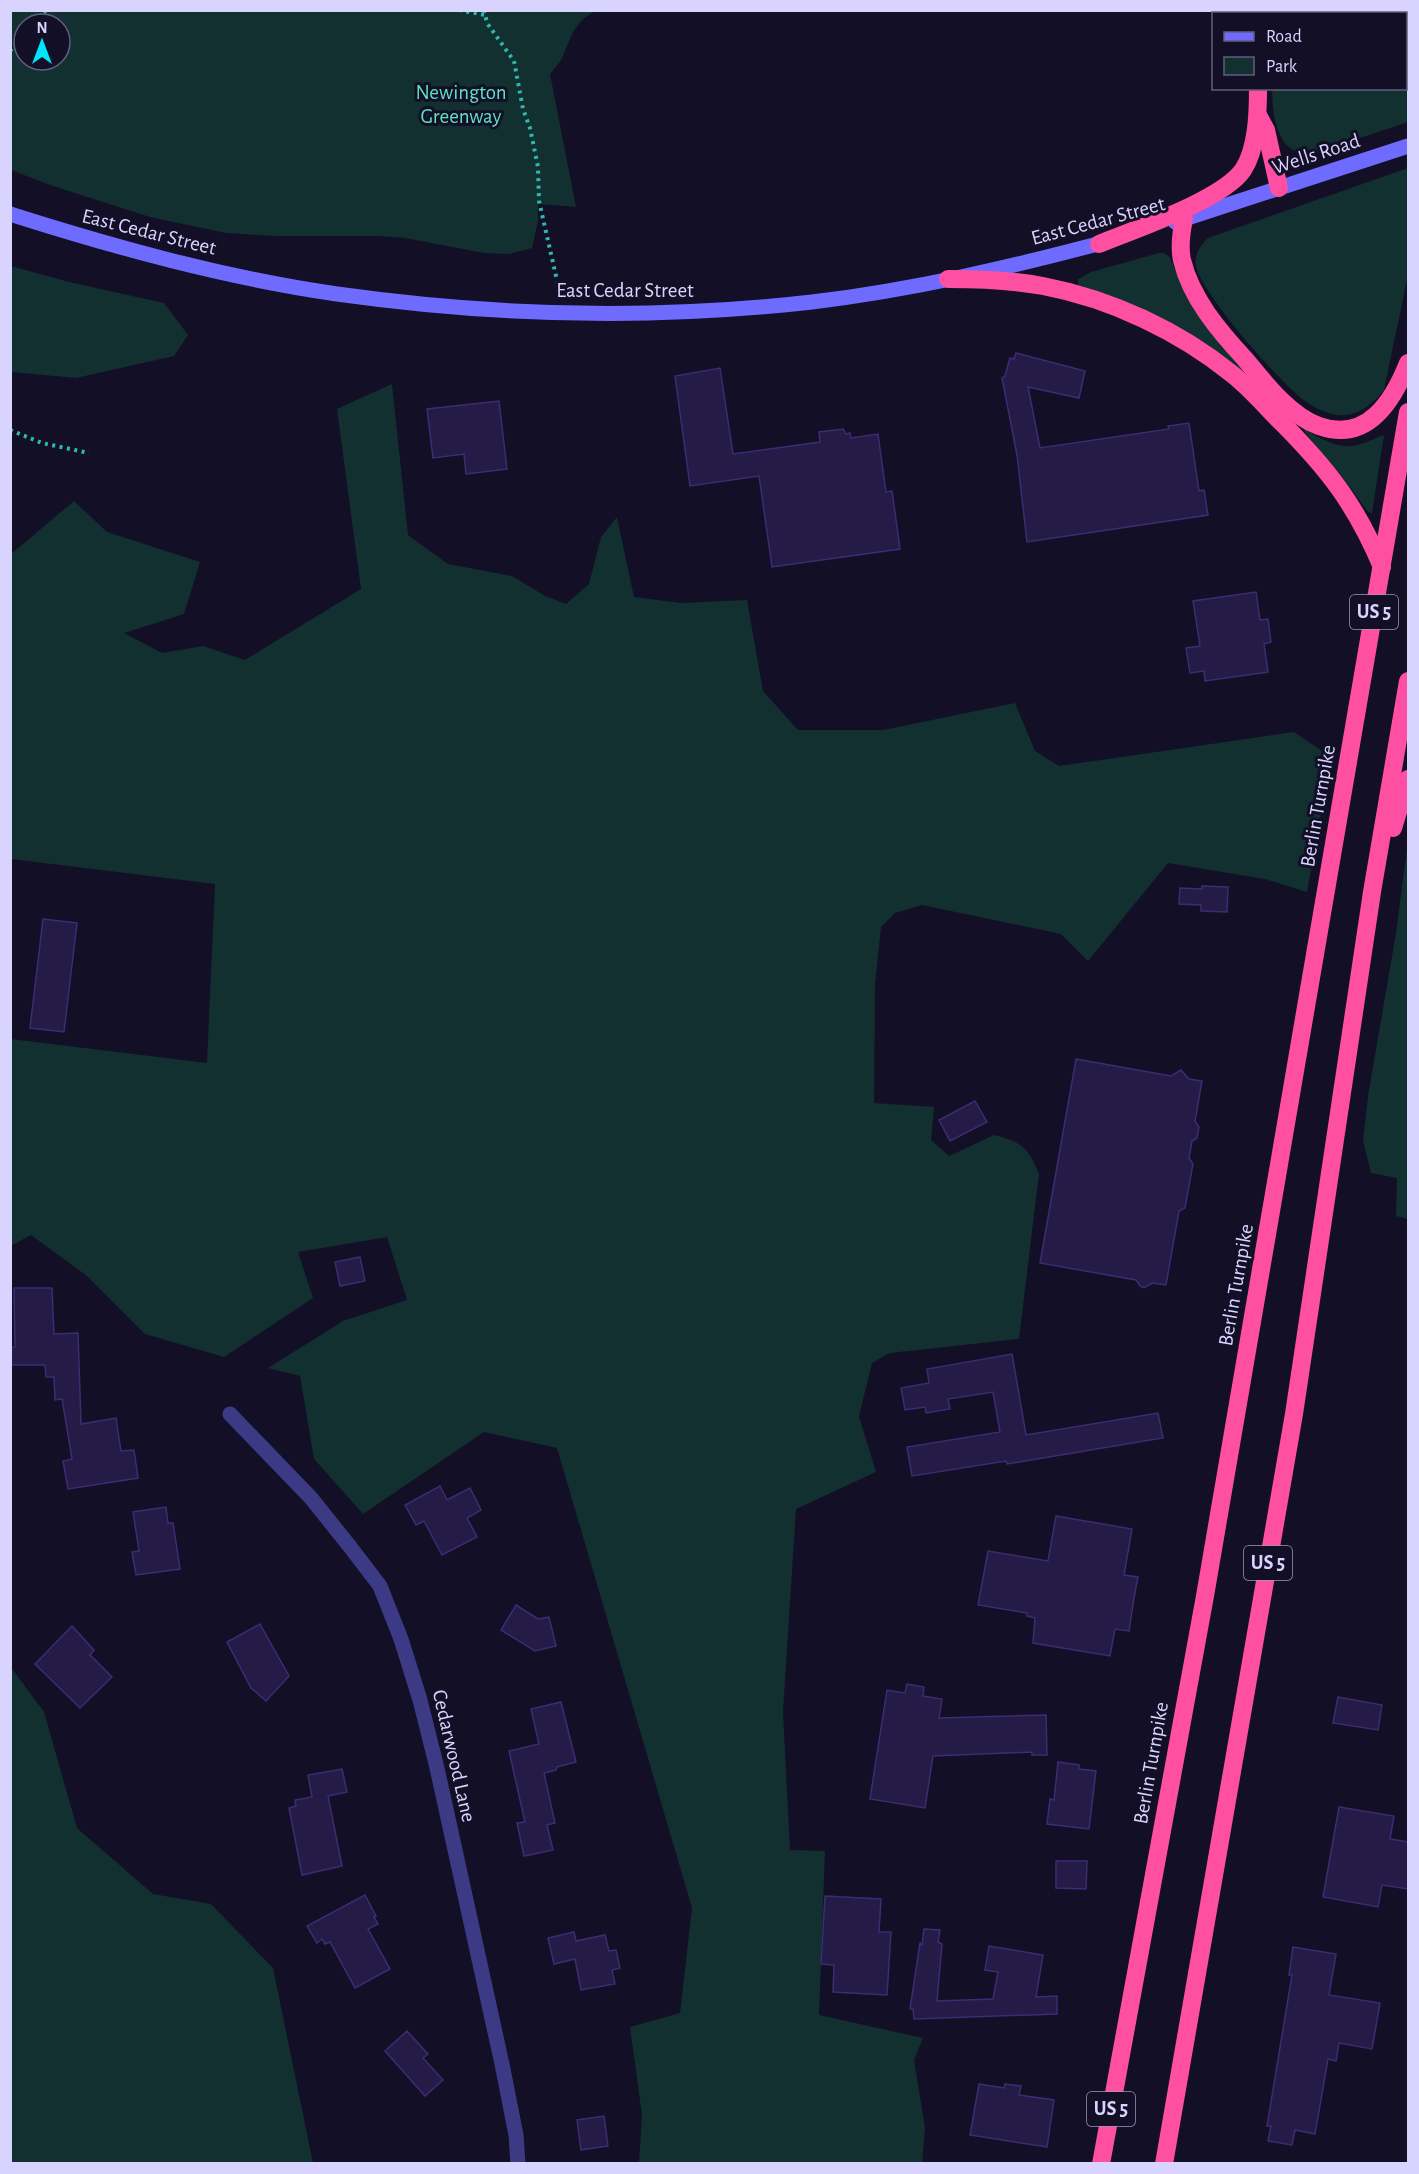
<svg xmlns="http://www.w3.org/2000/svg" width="1419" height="2174" viewBox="0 0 1419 2174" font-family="'Alegreya Sans',sans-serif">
<rect width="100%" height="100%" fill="#130f26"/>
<g fill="#12302f" fill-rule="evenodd">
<path d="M10 11H596C574 21 571 38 562 58 559 64 554 69 550 74L576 207 538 204V221L532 248 509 254 484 253 405 238 379 236H276L226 233 150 217 50 185 11 170ZM24 24H60V60H24Z"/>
<path d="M1291 11H1408V122L1312 154C1276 155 1273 117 1272 89L1406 88V14L1290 13Z"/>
<path d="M1408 168V275L1384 390C1373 404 1357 417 1338 415 1324 413 1311 406 1301 398 1278 380 1200 292 1196 266 1194 254 1200 246 1208 238Z"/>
<path d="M1159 253H1163L1169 256 1187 294 1249 376 1078 287V279L1091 272Z"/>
<path d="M11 266 69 282 164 303 188 335 174 356 76 378 11 372Z"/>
<path d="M392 384 408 535 448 564 512 576 545 596 566 604 589 584 601 537 617 517 634 597 681 603 747 600 763 691 798 730H883L1015 703 1035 751 1059 766 1294 732 1331 757 1307 892 1265 879 1168 863 1088 961 1061 934 922 905 895 913 881 927 875 984 874 1103 934 1107 931 1140 949 1156 994 1135C1022 1142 1028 1147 1039 1174L1019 1339 890 1353 872 1363 859 1416 876 1472 796 1509 783 1712 790 1850 825 1851 819 2015 923 2038 914 2060 925 2128 922 2163H639L642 2115 630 2027 680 2013 692 1908 557 1448 484 1432 363 1514 314 1459 300 1376 268 1368 343 1321 407 1300 387 1237 298 1252 313 1298 224 1357 145 1334 87 1276 31 1235 11 1246V1039L207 1063 215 884 11 859V554L74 501 107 532 200 562 184 614 124 633 162 653 203 646 245 660 361 589 337 409Z"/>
<path d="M1305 429C1322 440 1341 451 1361 444 1370 442 1376 437 1384 435L1372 513 1368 512 1341 475 1304 431Z"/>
<path d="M1408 841V1219L1396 1216 1397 1178 1371 1173 1363 1141 1368 1096 1396 933Z"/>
<path d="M10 1666 44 1712 77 1828 153 1894 211 1904 273 1968 313 2163H11Z"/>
</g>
<g fill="#241b47" stroke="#3b2d73" stroke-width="1.5">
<path d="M1016 353 1085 371 1079 398 1028 387 1040 448 1169 429 1168 426 1189 423 1199 491 1204 490 1208 515 1027 542 1017 455 1002 378 1005 376 1010 358 1014 359Z"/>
<path d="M720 368 733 454 820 442 819 432 843 429 846 434 850 433 851 438 878 434 886 492 892 491 900 549 772 567 759 476 690 486 675 376Z"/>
<path d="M499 401 507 469 466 474 464 454 433 458 427 409Z"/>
<path d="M1256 592 1260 620 1268 619 1271 642 1264 644 1268 672 1205 681 1204 671 1190 673 1186 648 1200 646 1193 601Z"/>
<path d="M1202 886 1228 887 1227 912 1201 911V905L1179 904 1180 888 1202 889Z"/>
<path d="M43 919 77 923 64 1032 30 1028Z"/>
<path d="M1076 1059 1171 1076 1181 1070 1189 1079 1202 1081 1195 1121 1199 1127 1197 1138 1192 1141 1189 1158 1193 1164 1185 1208 1179 1211 1166 1285 1152 1283 1144 1288 1140 1286 1136 1280 1040 1263Z"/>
<path d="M975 1101 987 1122 950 1141 939 1120Z"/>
<path d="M360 1257 365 1281 340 1286 335 1262Z"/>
<path d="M14 1288H52L54 1334 78 1333 81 1424 116 1418 121 1451 134 1450 138 1478 68 1489 63 1461 72 1459 62 1399 55 1400 54 1377H46L45 1365H10V1348L15 1347Z"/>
<path d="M1012 1354 1026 1435 1158 1413 1163 1438 1007 1464 1006 1461 912 1476 907 1447 1000 1432 993 1392 948 1399 950 1409 926 1413 925 1407 905 1410 901 1388 929 1383 927 1369Z"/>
<path d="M440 1486 447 1500 470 1488 481 1510 467 1518 477 1537 442 1555 424 1521 416 1525 405 1505Z"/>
<path d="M166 1507 168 1523H173L180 1569 136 1575 132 1552 139 1551 133 1512Z"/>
<path d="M1056 1516 1132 1529 1124 1575 1138 1577 1134 1598 1129 1631 1115 1629 1110 1656 1033 1643 1035 1618 1027 1616V1613L978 1605 988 1551 1048 1561Z"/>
<path d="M516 1605 538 1619 549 1617 556 1646 535 1651 501 1630Z"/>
<path d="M260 1624 289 1676 266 1701 251 1688 227 1642Z"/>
<path d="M72 1626 94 1650 90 1655 112 1677 80 1708 35 1664Z"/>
<path d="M907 1684 924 1687 923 1696 942 1699 939 1718 1046 1715 1047 1755H1032V1752L933 1756 925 1808 870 1799 887 1690 905 1693Z"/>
<path d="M1338 1697 1382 1705 1378 1730 1333 1723Z"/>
<path d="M561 1702 576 1762 557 1767 556 1770 544 1773 555 1823 547 1825 553 1850 524 1856 517 1823 525 1822 509 1751 539 1744 531 1709Z"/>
<path d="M1058 1762 1079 1765V1769L1096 1771 1089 1829 1047 1824 1050 1799 1054 1800Z"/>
<path d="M342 1769 347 1792 328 1796 342 1866 302 1875 289 1808 296 1806 295 1800 312 1797 308 1775Z"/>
<path d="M1339 1807 1394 1816 1390 1839 1408 1842V1889L1382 1885 1378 1907 1323 1897Z"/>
<path d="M1056 1861H1087L1086 1889 1056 1888Z"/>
<path d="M365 1895 376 1916 374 1917 378 1924 368 1929 390 1969 355 1988 330 1942 325 1944 322 1939 317 1943 307 1926Z"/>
<path d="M825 1896 881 1899 879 1932H891L887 1995 833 1992 834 1965 821 1964Z"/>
<path d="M924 1929 940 1930 938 1942 942 1944 937 2001 993 1999 998 1972 985 1970 989 1946 1043 1955 1036 1997 1057 1996V2014L914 2019 913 2009H910L920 1943 922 1945Z"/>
<path d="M574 1932 576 1941 605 1935 609 1951 616 1950 620 1968 612 1970 615 1984 581 1990 575 1959 554 1964 548 1938Z"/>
<path d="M1293 1947 1336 1954 1329 1995 1380 2003 1372 2049 1339 2043 1336 2061 1328 2059 1315 2134 1295 2130 1292 2145 1268 2141 1271 2126H1267L1292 1975H1289Z"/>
<path d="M407 2031 428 2054 423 2058 443 2080 425 2096 385 2051Z"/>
<path d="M979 2084 1004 2088 1005 2084 1021 2086 1019 2095 1054 2100 1047 2147 970 2135Z"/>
<path d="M604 2116 608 2146 581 2150 577 2120Z"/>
</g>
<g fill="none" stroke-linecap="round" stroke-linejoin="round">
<g stroke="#2fb8b0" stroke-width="4" stroke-dasharray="3 4.5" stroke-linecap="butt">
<path d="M459 10 485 15"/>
<path d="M484 10 487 23 514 61 523 109 530 128 538 167 539 201 561 298"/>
<path d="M34 24 46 10"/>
<path d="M10 51 24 35"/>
<path d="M10 430 42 443 89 453"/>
</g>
<path stroke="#3d3a85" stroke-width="15" d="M230 1414 311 1498 351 1548 380 1586 401 1639 420 1700 437 1768 502 2064 516 2135 518 2164"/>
<g stroke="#6f6bff" stroke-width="15">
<path d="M10 214C117 248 226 278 337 294 494 316 655 320 812 302 913 290 1011 267 1109 241"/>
<path d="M1175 222 1408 146"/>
</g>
<g stroke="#ff4fa3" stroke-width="18">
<path d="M1249 14 1250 10"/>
<path d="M1277 14 1278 10"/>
<path d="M1259 117 1266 130 1279 188"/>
<path d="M1184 219C1181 233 1179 246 1182 260 1191 298 1219 331 1245 359 1264 382 1290 416 1319 426 1367 443 1393 401 1408 363"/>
<path d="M1099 244C1136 229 1222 200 1243 170 1257 149 1258 113 1258 88"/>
<path d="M948 279C980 279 1011 280 1043 286 1111 299 1179 331 1232 374 1250 388 1265 406 1281 422 1328 469 1356 505 1382 567"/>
<path d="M1393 828 1408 779"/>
<path d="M1101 2164 1205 1596 1408 412"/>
<path d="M1164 2164 1294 1414 1372 892 1408 681"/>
</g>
</g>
<g text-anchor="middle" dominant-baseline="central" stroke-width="6" stroke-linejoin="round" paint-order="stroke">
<g fill="#130f26" stroke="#9e99be" stroke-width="1.5">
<rect x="1350" y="595" width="48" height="34" rx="4.5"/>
<rect x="1244" y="1546" width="48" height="34" rx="4.5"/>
<rect x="1087" y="2092" width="48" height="34" rx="4.5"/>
</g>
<g font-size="20" font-weight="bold" fill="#d9d4ff">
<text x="1374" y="612">US 5</text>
<text x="1268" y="1563">US 5</text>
<text x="1111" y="2109">US 5</text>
</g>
<g font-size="21" fill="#5fe0c0" stroke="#130f26">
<text x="461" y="92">Newington<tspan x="461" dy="24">Greenway</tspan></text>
</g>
<g font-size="21" fill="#d9d4ff" stroke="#130f26">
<text transform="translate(1316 154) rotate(-18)">Wells Road</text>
<text transform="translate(1098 221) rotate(-15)">East Cedar Street</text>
<text transform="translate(149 232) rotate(14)">East Cedar Street</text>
<text x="625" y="290">East Cedar Street</text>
<text transform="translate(1318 806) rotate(-80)">Berlin Turnpike</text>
<text transform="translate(1236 1285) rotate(-80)">Berlin Turnpike</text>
<text transform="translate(454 1756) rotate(77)">Cedarwood Lane</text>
<text transform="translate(1151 1763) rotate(-80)">Berlin Turnpike</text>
</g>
</g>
<rect width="1419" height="2174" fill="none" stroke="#d9d4ff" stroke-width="24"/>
<rect x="1212" y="12" width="195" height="78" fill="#130f26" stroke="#625e7d" stroke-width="1.5"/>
<rect x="1224" y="32" width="30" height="9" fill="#6f6bff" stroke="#625e7d" stroke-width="1.5"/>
<text x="1266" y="42" font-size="18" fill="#d9d4ff">Road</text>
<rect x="1224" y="57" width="30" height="18" fill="#12302f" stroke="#625e7d" stroke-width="1.5"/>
<text x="1266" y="72" font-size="18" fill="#d9d4ff">Park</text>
<g transform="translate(42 42)"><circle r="28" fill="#130f26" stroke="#625e7d" stroke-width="1.5"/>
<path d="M0-4.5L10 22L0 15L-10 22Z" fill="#00e5ff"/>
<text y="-9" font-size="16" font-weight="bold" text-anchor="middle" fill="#d9d4ff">N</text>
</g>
</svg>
